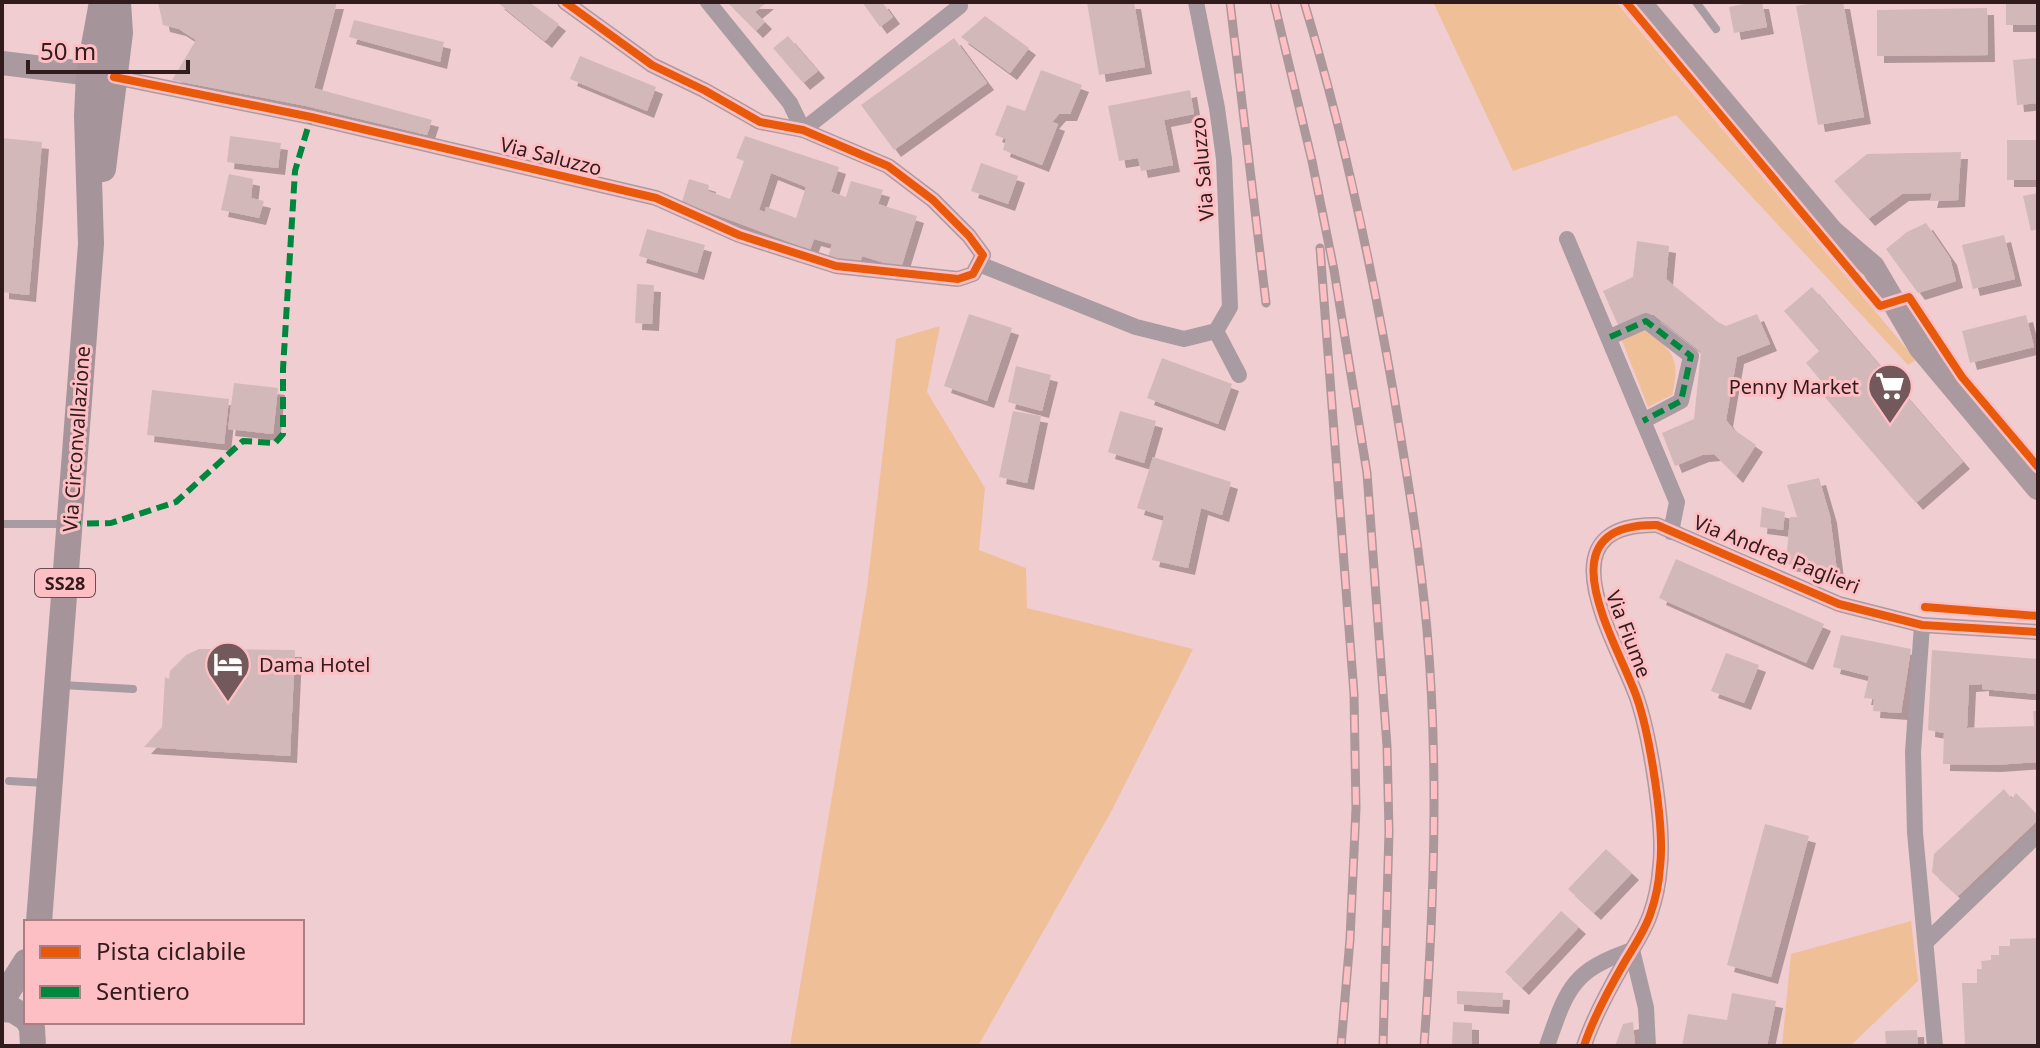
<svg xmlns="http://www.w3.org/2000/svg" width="2040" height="1048" viewBox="0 0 2040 1048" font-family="'Noto Sans',sans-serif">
<defs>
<filter id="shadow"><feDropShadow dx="7" dy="7" stdDeviation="0" flood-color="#0004"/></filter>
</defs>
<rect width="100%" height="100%" fill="#f0cdd0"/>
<g fill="#efc097">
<path d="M1433 2H1616L1916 360 1908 365 1676 115 1513 171Z"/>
<path d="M940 326 927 392 985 488 979 550 1026 568 1027 608 1193 649 1111 812 978 1046H790L867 588 896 339Z"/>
<path d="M1644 330C1673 350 1681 359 1672 395L1648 407 1621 338Z"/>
<path d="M1911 921 1918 981 1850 1046H1782L1791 954Z"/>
</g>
<g fill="#d3b8ba" fill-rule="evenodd" filter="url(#shadow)">
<path d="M158 2H337L314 88 432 120 427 135 306 106 172 80 196 40 179 29 163 25Z"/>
<path d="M497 2H529L559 24 545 41Z"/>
<path d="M727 2H767L755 12 765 22 756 31Z"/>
<path d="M862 2H882L893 17 880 27Z"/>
<path d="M1087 2H1134L1145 67 1099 75Z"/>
<path d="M1754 2H1762L1767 27 1734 33 1729 7Z"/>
<path d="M1819 2H1843L1864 117 1818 125 1796 6Z"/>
<rect x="2006" y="2" width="32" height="23"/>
<path d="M1987 8 1988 55 1877 56V10Z"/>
<path d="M985 16 1029 48 1010 73 961 37Z"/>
<path d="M354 20 444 42 440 62 349 37Z"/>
<path d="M788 36 818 71 803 83 773 48Z"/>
<path d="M954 38 987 83 894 150 861 105Z"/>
<path d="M580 56 656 87 647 111 570 79Z"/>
<path d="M2038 58V103L2017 105 2013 60Z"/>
<path d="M1041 70 1082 85 1070 114H1059L1052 122 1058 124 1042 165 1003 150 1006 139 995 135 1007 105 1025 111Z"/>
<path d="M1190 90 1194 114 1164 120 1173 165 1141 171 1138 158 1119 161 1108 106Z"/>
<path d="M230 136 281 143 278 168 227 162Z"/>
<path d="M745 136 839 167 831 192 846 197 851 181 883 190 878 204 917 216 901 268 862 256 859 266 828 257 832 244 814 239 810 250 682 202 689 179 709 185 708 191 730 199 744 161 736 158ZM771 173 806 187 796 218 766 207 765 212 759 210Z"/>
<path d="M2 138 42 142 29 295 2 292Z"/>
<rect x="2007" y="140" width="31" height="40"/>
<path d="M1961 152 1958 200 1930 201 1932 193 1902 194 1868 219 1834 181 1867 154Z"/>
<path d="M981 163 1018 176 1008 204 971 191Z"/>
<path d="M229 174 253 179 251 198 264 201 259 218 221 210Z"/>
<path d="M2038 193V229L2031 231 2023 196Z"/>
<path d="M1926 223 1950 258 1956 281 1918 293 1886 249 1907 232Z"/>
<path d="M647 229 705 245 697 273 639 256Z"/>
<path d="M2004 235 2015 279 1973 289 1962 245Z"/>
<path d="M1637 241 1669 246 1666 279 1718 322 1726 326 1757 314 1770 344 1737 357 1726 420 1733 429 1756 445 1736 476 1714 454 1702 455 1675 466 1662 433 1694 419 1701 352 1654 315 1642 314 1618 325 1603 291 1633 277Z"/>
<path d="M637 284 654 285 652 324 635 323Z"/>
<path d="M1812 287 1963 462 1916 503 1817 388 1822 382 1806 363 1819 351 1784 311Z"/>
<path d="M969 314 1012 328 987 401 944 386Z"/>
<path d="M2026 315 2034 347 1970 363 1962 331Z"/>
<path d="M1162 358 1232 384 1218 424 1147 398Z"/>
<path d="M1016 366 1051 375 1042 411 1008 402Z"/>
<path d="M234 383 278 388 273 434 228 429Z"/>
<path d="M152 390 229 399 224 444 147 435Z"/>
<path d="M1013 411 1041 416 1027 483 999 477Z"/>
<path d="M1120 411 1156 421 1144 463 1108 452Z"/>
<path d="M1153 457 1231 482 1222 515 1201 508 1188 568 1152 560 1164 516 1137 508Z"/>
<path d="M1819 478 1830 516 1837 571 1786 564 1790 517H1797L1787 485Z"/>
<path d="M1762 507 1785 512 1783 530 1760 527Z"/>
<path d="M1676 559 1824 624 1806 663 1659 598Z"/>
<path d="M1841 635 1911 649 1901 713 1873 711 1874 699 1864 698 1869 676 1833 667Z"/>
<path d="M199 649 295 650 290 756 144 747 162 727 165 677 169 679 170 671 186 655Z"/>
<path d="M1932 650 2038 659V694L1982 689V684L1969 685 1967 728 2034 726 2033 711H2038V762L1994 765 1943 764 1944 733 1928 730Z"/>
<path d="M1726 653 1759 665 1744 703 1711 691Z"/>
<path d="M2004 789 2012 799 2016 793 2038 816V820L1958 896 1932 872 1934 854Z"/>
<path d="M1765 824 1809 836 1771 977 1727 965Z"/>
<path d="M1606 849 1632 873 1594 913 1568 889Z"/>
<path d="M1561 911 1579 927 1522 988 1505 972Z"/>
<path d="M2038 938V1046H1965L1962 983H1977V969H1982L1981 961 1991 960V955H1999V946H2010V939Z"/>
<path d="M1457 991 1503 993 1502 1007 1457 1004Z"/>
<path d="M1732 993 1776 1001 1767 1046H1682L1688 1014 1727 1020Z"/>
<path d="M1453 1022 1472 1023V1046H1452Z"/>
<path d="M1633 1022 1635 1046H1615L1623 1024Z"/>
<path d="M1917 1030 1918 1046H1886L1885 1031Z"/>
</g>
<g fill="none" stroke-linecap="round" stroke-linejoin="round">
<g stroke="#a89ba1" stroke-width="8">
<path d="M1696 2 1716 29"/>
<path d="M2 524H65"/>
<path d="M62 685 133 689"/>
<path d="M9 781 45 783"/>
</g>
<g stroke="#a89ba1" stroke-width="16">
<path d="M708 2 790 103 803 130 960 6 959 2"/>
<path d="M114 77 311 117 656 198 739 235 836 266 958 279 973 274 983 255 969 236 933 200 888 166 803 130 760 122 704 90 652 65 565 2"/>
<path d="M1567 239 1677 502 1671 532"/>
<path d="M979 264 1136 327 1184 339 1216 331 1230 307 1224 159 1217 108 1196 2"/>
<path d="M1216 331 1239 375"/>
<path d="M1610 337 1646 321 1691 356 1681 401 1643 421"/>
<path d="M1922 625 1913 752 1915 833 1935 1046"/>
<path d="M1926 942 2032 840"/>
<path d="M1632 950 1646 1008 1648 1046"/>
<path d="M1547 1046C1567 989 1571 971 1632 950"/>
<path d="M1584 1046C1593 1018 1609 989 1624 963 1633 948 1644 932 1650 915 1655 901 1659 882 1660 867 1665 828 1650 736 1637 698 1618 643 1539 523 1657 525L1839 604 1922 625 2038 632"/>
</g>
<g stroke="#aa9aa0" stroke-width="24">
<path d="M1639 2 1832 232 1873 267 1920 347 2038 488"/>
<path d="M2 63 108 76"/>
</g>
<g stroke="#a5949a" stroke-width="26">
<path d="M103 169 120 33 118 2"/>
<path d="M39 922 91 244 87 116 89 73 102 2"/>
<path d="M2 1000 26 962"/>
<path d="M2 1009 13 1010 26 1018"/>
<path d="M29 1022 32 1028 33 1046"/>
</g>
<g stroke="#ac979b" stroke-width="9">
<g id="rail">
<path d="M1230 2 1266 303"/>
<path d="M1274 2 1312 161 1334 270 1367 473 1387 746 1389 831 1383 1046"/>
<path d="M1304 2C1343 130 1370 259 1393 390 1406 469 1420 550 1427 630 1439 768 1434 908 1424 1046"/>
<path d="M1320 248 1354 694 1356 808 1350 939 1341 1046"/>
</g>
</g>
<use href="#rail" stroke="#febfc4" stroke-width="6" stroke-dasharray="18" stroke-linecap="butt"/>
<g stroke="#00873e" stroke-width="6" stroke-dasharray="12 6" stroke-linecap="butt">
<path d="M1610 337 1646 321 1691 356 1681 401 1643 421"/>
<path d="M69 524 111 523 176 502 243 441 275 443 283 434V369L295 171 311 117"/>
</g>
<g stroke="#febfc4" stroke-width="13">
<g id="cycleway">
<path d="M1626 2 1880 306 1909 297 1962 377 2038 467"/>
<path d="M114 77 311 117 656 198 739 235 836 266 958 279 973 274 983 255 969 236 933 200 888 166 803 130 760 122 704 90 652 65 565 2"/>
<path d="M1925 607 2038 616"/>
<path d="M1584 1046C1593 1018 1609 989 1624 963 1633 948 1644 932 1650 915 1655 901 1659 882 1660 867 1665 828 1650 736 1637 698 1618 643 1539 523 1657 525L1839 604 1922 625 2038 632"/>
</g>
</g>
<use href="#cycleway" stroke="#e8590c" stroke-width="8"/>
</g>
<defs>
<g id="supermarket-pin" transform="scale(2.3)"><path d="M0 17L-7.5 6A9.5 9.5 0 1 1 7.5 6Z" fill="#74595c" stroke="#febfc4"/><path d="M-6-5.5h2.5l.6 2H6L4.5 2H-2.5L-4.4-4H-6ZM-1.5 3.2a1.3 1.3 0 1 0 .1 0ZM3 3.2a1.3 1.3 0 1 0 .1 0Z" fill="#fff"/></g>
<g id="hotel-pin" transform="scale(2.3)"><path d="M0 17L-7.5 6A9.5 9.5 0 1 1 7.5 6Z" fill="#74595c" stroke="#febfc4"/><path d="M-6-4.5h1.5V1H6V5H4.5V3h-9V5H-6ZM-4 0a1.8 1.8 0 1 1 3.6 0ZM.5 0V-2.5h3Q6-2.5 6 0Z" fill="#fff"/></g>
</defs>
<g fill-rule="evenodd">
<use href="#supermarket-pin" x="1890" y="386"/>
<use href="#hotel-pin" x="228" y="664"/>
</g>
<g text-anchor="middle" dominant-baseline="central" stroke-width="6" stroke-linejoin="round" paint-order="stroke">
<rect fill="#febfc4" stroke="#6e4c4f" stroke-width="2" x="35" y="569" width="60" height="28" rx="6"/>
<g font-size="18" font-weight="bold" fill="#311b1d">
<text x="65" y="583">SS28</text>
</g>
<g font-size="20" fill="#311b1d" stroke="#febfc4">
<text transform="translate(551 156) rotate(14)">Via Saluzzo</text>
<text transform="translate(1202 169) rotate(-95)">Via Saluzzo</text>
<text transform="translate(76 439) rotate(-86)">Via Circonvallazione</text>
<text transform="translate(1777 554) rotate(22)">Via Andrea Paglieri</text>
<text transform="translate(1629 634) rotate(69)">Via Fiume</text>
</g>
<g font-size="20" fill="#311b1d" stroke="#febfc4" text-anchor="end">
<text x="1859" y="386">Penny Market</text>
<text x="259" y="664" text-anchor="start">Dama Hotel</text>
</g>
</g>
<rect width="2040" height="1048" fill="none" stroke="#311b1d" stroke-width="8"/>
<rect x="24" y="920" width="280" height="104" fill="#febfc4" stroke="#ac7d81" stroke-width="2"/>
<rect x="40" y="946" width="40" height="12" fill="#e8590c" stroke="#ac7d81" stroke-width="2"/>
<text x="96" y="960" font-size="24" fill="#311b1d">Pista ciclabile</text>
<rect x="40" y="986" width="40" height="12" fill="#00873e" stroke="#ac7d81" stroke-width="2"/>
<text x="96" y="1000" font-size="24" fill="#311b1d">Sentiero</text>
<path d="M28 60v12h160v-12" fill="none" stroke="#311b1d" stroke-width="4"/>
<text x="40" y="60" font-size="24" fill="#311b1d" stroke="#febfc4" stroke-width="6" paint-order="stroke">50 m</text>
</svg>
